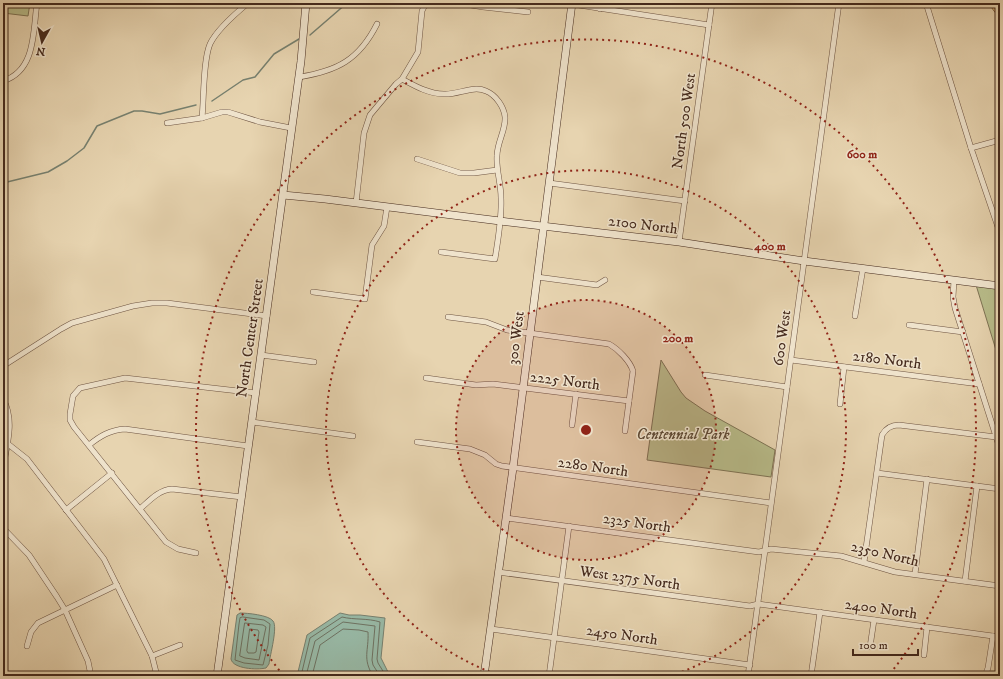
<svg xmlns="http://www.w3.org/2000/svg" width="1003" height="679" viewBox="0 0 1003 679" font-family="'IM FELL DW Pica',serif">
<rect width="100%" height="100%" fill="#e7d4b0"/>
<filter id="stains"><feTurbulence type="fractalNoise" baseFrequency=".005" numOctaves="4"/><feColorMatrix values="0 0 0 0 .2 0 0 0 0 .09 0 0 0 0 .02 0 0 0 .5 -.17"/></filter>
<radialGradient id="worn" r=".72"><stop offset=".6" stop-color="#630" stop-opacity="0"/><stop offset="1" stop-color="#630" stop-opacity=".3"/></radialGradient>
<g fill="#b8bc8a" stroke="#7e7354">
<path d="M3 3H30L28 16 3 13Z"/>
<path d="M976 285 1000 289V363Z"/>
<path d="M661 360 681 392 686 398 705 411 775 450 771 477 647 460Z"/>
</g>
<g fill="#98b9a6" stroke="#77806f">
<path d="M240 613C247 613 269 615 273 621 278 627 270 655 269 664L266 668C257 670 233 669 231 659L237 615Z"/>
<path d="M340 613 349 615H360L385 618 381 658 390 676H297L307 635Z"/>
</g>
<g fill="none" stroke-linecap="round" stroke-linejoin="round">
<g stroke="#6e7262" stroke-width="1">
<path d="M243 617 264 620 270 624 268 645 263 665 244 663 235 660 239 624 240 618Z"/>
<path d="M245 623 263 625 266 627 259 660 245 658 240 656Z"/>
<path d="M250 629 258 630 259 632 256 652 254 653H248L247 651Z"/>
<path d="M301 676 310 638 342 617C354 620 368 618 380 622L377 659 378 663 386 676"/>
<path d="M306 676 315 641 343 622 375 626 372 660 373 665 380 676"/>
<path d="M312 676 320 645 343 629 359 630 368 632C369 651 362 658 373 676"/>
</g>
<g stroke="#77806f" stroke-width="1.5">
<path d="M310 35 347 3"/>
<path d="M212 101 243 80 255 77 274 54 299 39"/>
<path d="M3 183 48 172 67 161 84 148 97 126 134 111H142L160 114 196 105"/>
</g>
<g stroke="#6e5442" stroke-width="6">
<g id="street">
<path d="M458 3 483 7 528 12"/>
<path d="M926 3 971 148 1000 233"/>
<path d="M572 4 709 25"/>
<path d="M600 9 601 3"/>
<path d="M299 77C337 71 359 60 377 24"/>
<path d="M402 79C415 86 429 94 444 94 458 95 473 85 486 91 496 95 504 107 505 117 506 130 497 142 497 156 496 170 501 183 501 198 502 218 498 239 495 259L441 252"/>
<path d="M3 81C36 71 33 31 37 3"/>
<path d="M202 118C204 99 203 60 210 44 217 29 236 13 248 3"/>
<path d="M167 123 202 118 222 112H228L260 122 291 128"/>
<path d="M971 148 1000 140"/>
<path d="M417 159 460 173H474L497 170"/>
<path d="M549 183 685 201"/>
<path d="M356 203 364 133 370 115 396 84 402 79 418 52 422 11 426 3"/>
<path d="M679 242 712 3"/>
<path d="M537 277 597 285 605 280"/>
<path d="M954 280 953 297 955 308 1000 449"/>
<path d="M313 292 365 299 372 245 384 226 387 207"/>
<path d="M855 316 863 268"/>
<path d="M448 317 486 322 507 330 609 344C618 349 630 361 633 371L625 431"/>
<path d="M909 325 963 332"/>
<path d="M261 355 314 362"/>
<path d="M791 360 979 384"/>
<path d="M3 366 61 329 72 323 133 306 152 303H167L267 316"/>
<path d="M705 375 787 387"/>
<path d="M426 378 476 385 493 384 629 401"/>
<path d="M3 399C15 420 7 445 3 467"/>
<path d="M840 404 844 367"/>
<path d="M252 422 353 436"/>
<path d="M572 425 576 394"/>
<path d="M3 440 27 459 104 559 152 656 157 676"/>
<path d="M417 442 470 449 485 455 496 464 502 466 771 503"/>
<path d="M89 445C100 436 110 430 125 429L248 446"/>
<path d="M877 473 1000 489"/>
<path d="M140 509C150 500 159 490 172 489L242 497"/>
<path d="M66 510 112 473"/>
<path d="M506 518 759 552 771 549 841 556 895 572 1000 586"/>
<path d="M3 528 29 555 57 597 65 610 88 661 91 676"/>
<path d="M196 553 178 549 166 542 74 427 70 420V414L73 396 80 388 125 378 256 393"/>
<path d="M864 562 882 435C886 428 891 425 899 425L996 437"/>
<path d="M498 572 750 606 758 604 1000 637"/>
<path d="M915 574 927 479"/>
<path d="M965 581 977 486"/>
<path d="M491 629 750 665"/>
<path d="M27 646 31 632 38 623 117 585"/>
<path d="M870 647 874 620"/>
<path d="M924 655 927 627"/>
<path d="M152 656 180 645"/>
<path d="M549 676 569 526"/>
<path d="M748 676 839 3"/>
<path d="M811 676 820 612"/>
<path d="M985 676 988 668 993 636"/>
</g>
</g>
<g stroke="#452a1d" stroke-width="8">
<g id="secondary">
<path d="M283 195 325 199 500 221 679 242 804 261 1000 286"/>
<path d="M217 676 301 61 306 3"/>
<path d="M484 676 513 468 572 3"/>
</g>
</g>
<g stroke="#452a1d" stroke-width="10">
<path id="highway" d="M994 3 1000 11"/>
</g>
<use href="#street" stroke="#efe3cc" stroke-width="5"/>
<use href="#secondary" stroke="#efe3cc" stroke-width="7"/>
<use href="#highway" stroke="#e4ba78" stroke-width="9"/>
</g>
<circle cx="586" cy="430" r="130" fill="#8f2418" fill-opacity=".12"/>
<g fill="none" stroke="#8f2418" stroke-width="2" stroke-dasharray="2 4">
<circle cx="586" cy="430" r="130"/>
<path d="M501 676A260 260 0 1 1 671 676"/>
<path d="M283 675A390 390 0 1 1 889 675"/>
</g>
<g text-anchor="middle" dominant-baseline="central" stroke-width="3" stroke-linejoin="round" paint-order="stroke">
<g font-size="15" fill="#452a1d" stroke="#efe3cc">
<text transform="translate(684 121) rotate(-82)">North 500 West</text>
<text transform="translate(643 225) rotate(7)">2100 North</text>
<text transform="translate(250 338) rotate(-82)">North Center Street</text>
<text transform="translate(516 338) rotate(-83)">300 West</text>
<text transform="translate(782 338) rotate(-82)">600 West</text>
<text transform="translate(887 360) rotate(7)">2180 North</text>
<text transform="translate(565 381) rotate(7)">2225 North</text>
<text transform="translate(593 467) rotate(8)">2280 North</text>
<text transform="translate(637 523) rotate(8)">2325 North</text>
<text transform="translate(885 554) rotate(13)">2350 North</text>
<text transform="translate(630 578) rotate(8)">West 2375 North</text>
<text transform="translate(881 609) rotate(8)">2400 North</text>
<text transform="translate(622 635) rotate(8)">2450 North</text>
</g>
<g font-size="15" font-style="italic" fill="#5c4733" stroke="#efe3cc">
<text x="683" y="434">Centennial Park</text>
</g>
</g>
<circle cx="586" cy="430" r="6" fill="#8f2418" stroke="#efe3cc" stroke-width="2"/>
<g font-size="12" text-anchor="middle" font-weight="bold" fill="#8f2418" stroke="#efe3cc" stroke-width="3" stroke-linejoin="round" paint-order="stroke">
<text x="862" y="158">600 m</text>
<text x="770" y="250">400 m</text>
<text x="678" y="342">200 m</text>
</g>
<rect width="1003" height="679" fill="none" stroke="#e7d4b0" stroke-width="16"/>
<rect x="4" y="4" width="995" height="671" fill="none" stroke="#452a1d" stroke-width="2"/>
<rect x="8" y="8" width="987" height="663" fill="none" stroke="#452a1d"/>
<g transform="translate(42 42) rotate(188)" stroke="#efe3cc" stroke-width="3" paint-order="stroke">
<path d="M0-3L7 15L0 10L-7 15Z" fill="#452a1d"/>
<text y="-6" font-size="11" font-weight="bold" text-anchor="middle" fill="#452a1d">N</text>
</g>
<path d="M853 649v6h65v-6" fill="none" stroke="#452a1d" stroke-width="2"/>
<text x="859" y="649" font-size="12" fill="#452a1d" stroke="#efe3cc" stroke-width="3" paint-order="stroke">100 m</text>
<rect width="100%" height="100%" filter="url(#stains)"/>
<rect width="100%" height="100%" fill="url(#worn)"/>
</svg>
